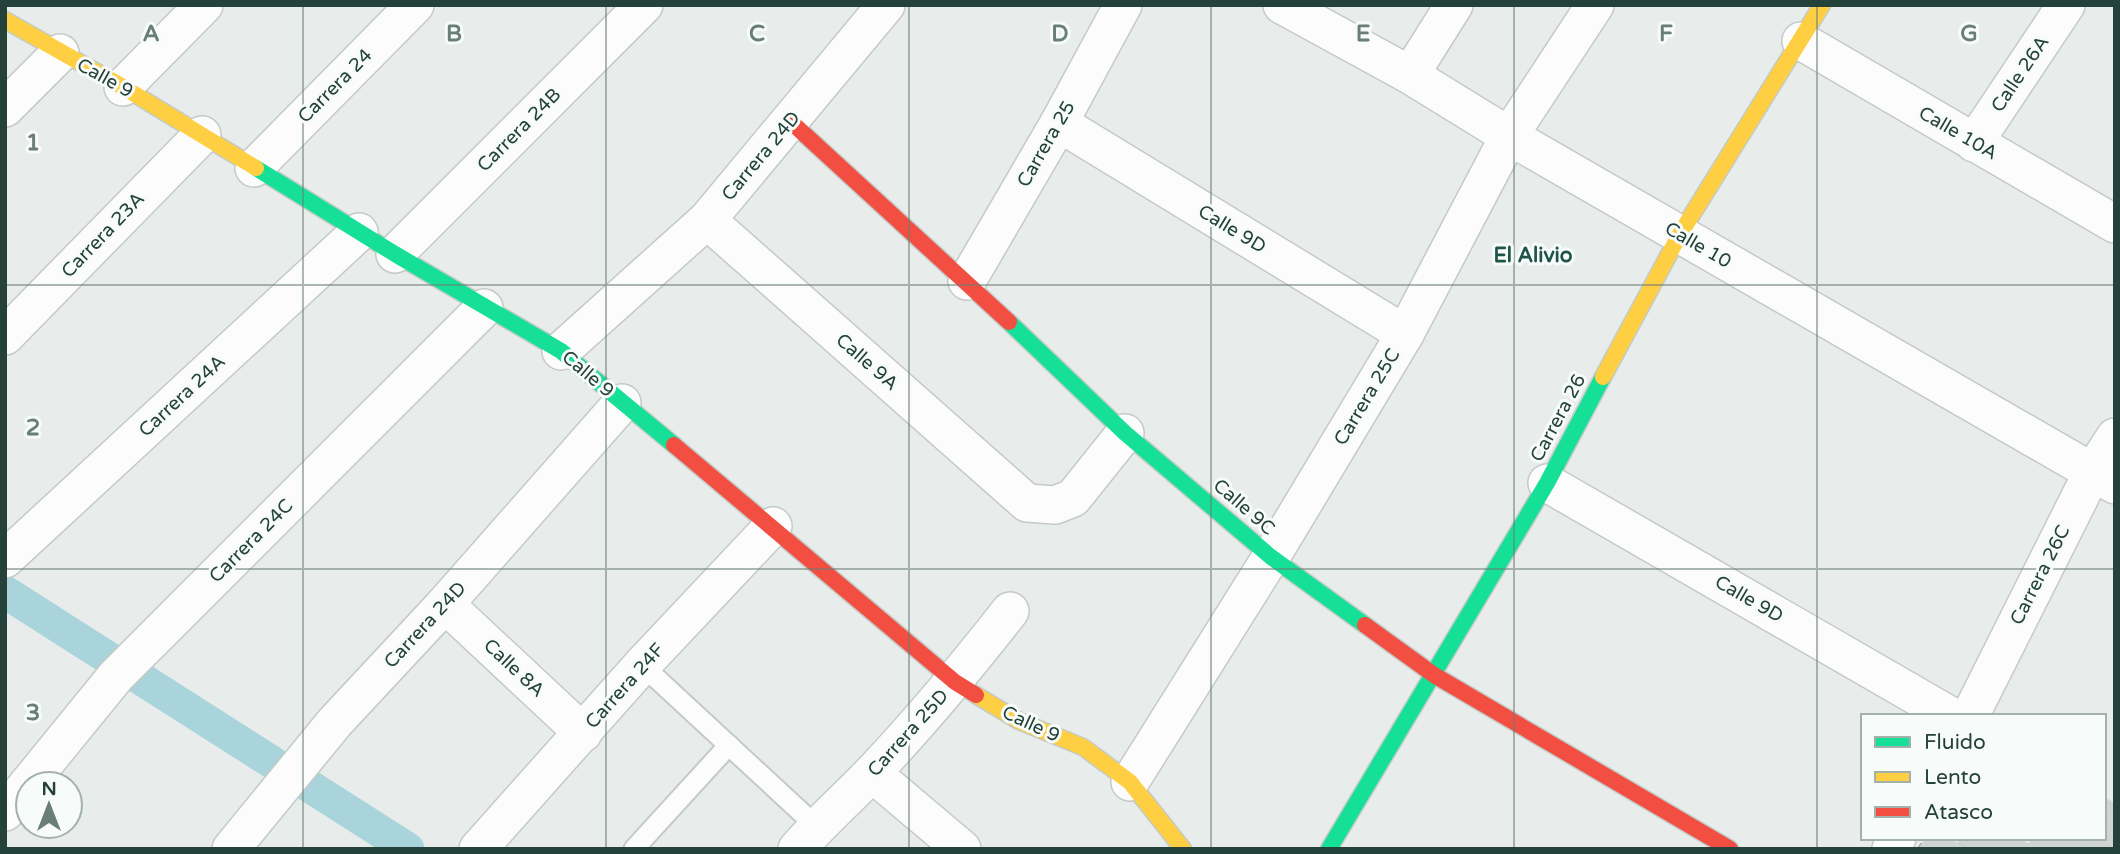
<svg xmlns="http://www.w3.org/2000/svg" width="2120" height="854" viewBox="0 0 2120 854" font-family="'Varela Round',sans-serif">
<defs>
<filter id="shadow"><feDropShadow dx="-6" dy="6" stdDeviation="0" flood-color="#0004"/></filter>
</defs>
<rect width="100%" height="100%" fill="#e8edeb"/>
<g fill="none" stroke-linecap="round" stroke-linejoin="round">
<path stroke="#a9d4db" stroke-width="33" d="M5 592 408 849"/>
</g>
<g fill="#cfd4d2" stroke="#d1d6d4" stroke-width="2" filter="url(#shadow)">
<path d="M2104 798 2115 804V820L2104 815Z"/>
<path d="M2104 816 2115 822V849H2100L2080 838H2104Z"/>
<path d="M1927 838H1947L1966 849H1920Z"/>
<path d="M1953 838H2017L2031 846 2029 849H1972Z"/>
<path d="M2032 838H2077L2097 849H2039L2030 843Z"/>
</g>
<g fill="none" stroke-linecap="round" stroke-linejoin="round">
<g stroke="#c5cac8" stroke-width="23">
<g id="lane">
<path d="M642 665 816 826"/>
<path d="M634 849 729 745"/>
</g>
</g>
<g stroke="#c5cac8" stroke-width="40">
<g id="street">
<path d="M1282 5 1410 75 1509 136 2115 485"/>
<path d="M1801 41 2115 224"/>
<path d="M1410 75 1454 5"/>
<path d="M123 87 204 5"/>
<path d="M5 108 60 53"/>
<path d="M1059 123 1405 334"/>
<path d="M1974 143 2066 5"/>
<path d="M254 168 415 5"/>
<path d="M707 220 1027 503 1055 505 1073 498 1125 433"/>
<path d="M395 254 644 5"/>
<path d="M967 281 1059 123 1123 5"/>
<path d="M5 336 202 135"/>
<path d="M561 351 707 220 886 5"/>
<path d="M1547 483 1951 716"/>
<path d="M5 559 359 232"/>
<path d="M445 604 583 733"/>
<path d="M1970 716 2093 471 2115 437"/>
<path d="M872 773 962 849"/>
<path d="M1130 782 1271 557 1405 334 1509 136 1595 5"/>
<path d="M28 784 116 676 484 308"/>
<path d="M5 812 28 784"/>
<path d="M231 849 335 722 445 604 622 403"/>
<path d="M478 849 642 665 773 526"/>
<path d="M797 849C821 822 848 798 873 772 922 720 967 666 1010 611"/>
<path d="M1891 849 1897 838"/>
</g>
</g>
<g stroke="#c3cbc8" stroke-width="19">
<g id="fast">
<path d="M256 168 395 254 561 351 674 445"/>
<path d="M1009 322 1125 433 1271 557 1365 625"/>
<path d="M1329 849 1547 483 1603 377"/>
</g>
</g>
<g stroke="#c3cbc8" stroke-width="19">
<g id="slow">
<path d="M5 20 123 87 256 168"/>
<path d="M1603 377 1680 234 1822 5"/>
<path d="M976 695 1019 721 1083 747 1130 782 1183 849"/>
</g>
</g>
<g stroke="#c3cbc8" stroke-width="19">
<g id="jam">
<path d="M790 121 1009 322"/>
<path d="M674 445 955 682 976 695"/>
<path d="M1365 625 1434 675 1730 849"/>
</g>
</g>
<use href="#lane" stroke="#fcfcfc" stroke-width="19"/>
<use href="#street" stroke="#fcfcfc" stroke-width="37"/>
<use href="#fast" stroke="#16e098" stroke-width="16"/>
<use href="#slow" stroke="#ffcf43" stroke-width="16"/>
<use href="#jam" stroke="#f24e42" stroke-width="16"/>
</g>
<path fill="none" stroke="#697e78" stroke-width="2" stroke-opacity="0.55" d="M303 5V849M606 5V849M909 5V849M1211 5V849M1514 5V849M1817 5V849M5 285H2115M5 569H2115"/>
<g text-anchor="middle" dominant-baseline="central" stroke-width="6" stroke-linejoin="round" paint-order="stroke">
<g font-size="19" fill="#24423a" stroke="#f7fbf9">
<text transform="translate(2020 74) rotate(-56)">Calle 26A</text>
<text transform="translate(105 78) rotate(29)">Calle 9</text>
<text transform="translate(335 86) rotate(-45)">Carrera 24</text>
<text transform="translate(519 130) rotate(-45)">Carrera 24B</text>
<text transform="translate(1958 133) rotate(30)">Calle 10A</text>
<text transform="translate(1046 144) rotate(-60)">Carrera 25</text>
<text transform="translate(761 156) rotate(-50)">Carrera 24D</text>
<text transform="translate(1232 229) rotate(31)">Calle 9D</text>
<text transform="translate(103 235) rotate(-46)">Carrera 23A</text>
<text transform="translate(1698 245) rotate(30)">Calle 10</text>
<text transform="translate(867 362) rotate(41)">Calle 9A</text>
<text transform="translate(588 374) rotate(40)">Calle 9</text>
<text transform="translate(182 396) rotate(-43)">Carrera 24A</text>
<text transform="translate(1367 397) rotate(-59)">Carrera 25C</text>
<text transform="translate(1558 418) rotate(-62)">Carrera 26</text>
<text transform="translate(1244 507) rotate(41)">Calle 9C</text>
<text transform="translate(251 541) rotate(-45)">Carrera 24C</text>
<text transform="translate(2040 575) rotate(-63)">Carrera 26C</text>
<text transform="translate(1749 599) rotate(30)">Calle 9D</text>
<text transform="translate(425 625) rotate(-47)">Carrera 24D</text>
<text transform="translate(514 668) rotate(43)">Calle 8A</text>
<text transform="translate(625 686) rotate(-48)">Carrera 24F</text>
<text transform="translate(1031 724) rotate(25)">Calle 9</text>
<text transform="translate(908 733) rotate(-48)">Carrera 25D</text>
</g>
<g font-size="21" font-weight="bold" fill="#1f5548" stroke="#f7fbf9">
<text x="1533" y="255">El Alivio</text>
</g>
</g>
<g font-size="23" text-anchor="middle" font-weight="bold" fill="#697e78" stroke="#f7fbf9" stroke-width="6" stroke-linejoin="round" paint-order="stroke">
<text x="151" y="41">A</text>
<text x="454" y="41">B</text>
<text x="757" y="41">C</text>
<text x="1060" y="41">D</text>
<text x="1363" y="41">E</text>
<text x="1666" y="41">F</text>
<text x="1969" y="41">G</text>
<text x="33" y="150">1</text>
<text x="33" y="435">2</text>
<text x="33" y="720">3</text>
</g>
<rect width="2120" height="854" fill="none" stroke="#24423a" stroke-width="14"/>
<rect x="1861" y="714" width="245" height="126" fill="#f7fbf9" stroke="#a3b1ad" stroke-width="2"/>
<rect x="1875" y="737" width="35" height="10" fill="#16e098" stroke="#a3b1ad" stroke-width="2"/>
<text x="1924" y="749" font-size="21" fill="#24423a">Fluido</text>
<rect x="1875" y="772" width="35" height="10" fill="#ffcf43" stroke="#a3b1ad" stroke-width="2"/>
<text x="1924" y="784" font-size="21" fill="#24423a">Lento</text>
<rect x="1875" y="807" width="35" height="10" fill="#f24e42" stroke="#a3b1ad" stroke-width="2"/>
<text x="1924" y="819" font-size="21" fill="#24423a">Atasco</text>
<g transform="translate(49 805)"><circle r="33" fill="#f7fbf9" stroke="#a3b1ad" stroke-width="2"/>
<path d="M0-5L12 26L0 18L-12 26Z" fill="#697e78"/>
<text y="-10" font-size="19" font-weight="bold" text-anchor="middle" fill="#24423a">N</text>
</g>
</svg>
